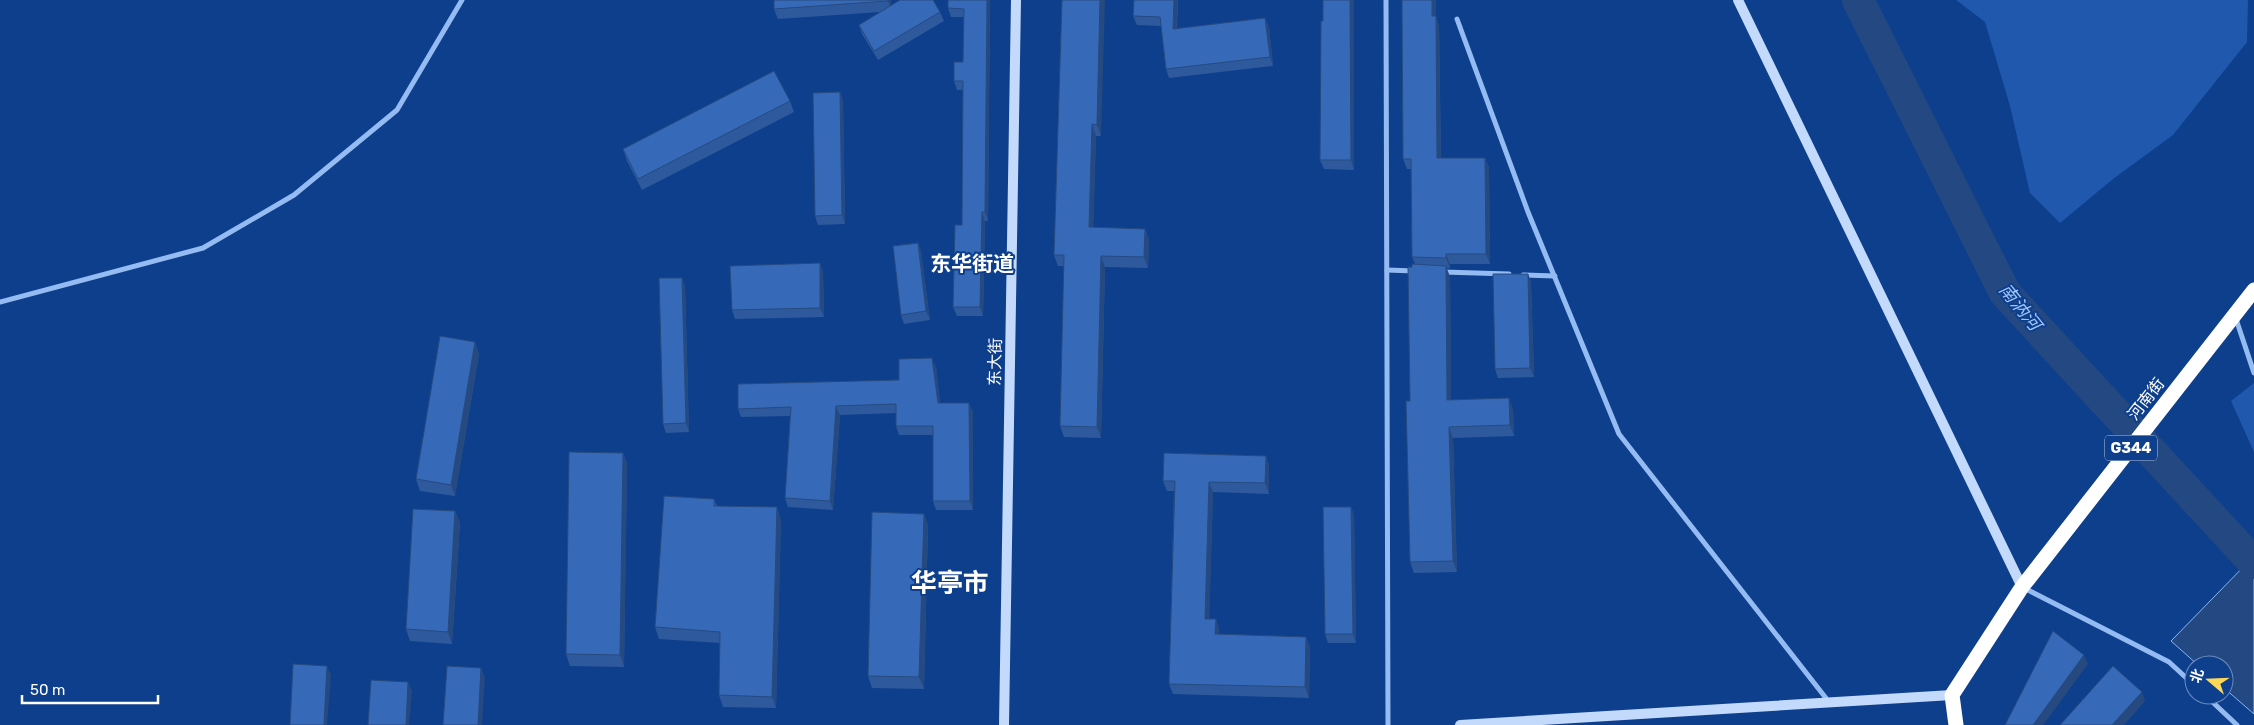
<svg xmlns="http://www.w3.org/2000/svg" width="2254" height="725" viewBox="0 0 2254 725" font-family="Rubik,'Noto Sans SC',sans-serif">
<rect width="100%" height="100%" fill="#0e3f8d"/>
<g fill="#1f58ac">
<path d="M1956 0H2248L2247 42 2173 135 2113 179 2060 223 2030 193 2010 106 1985 22Z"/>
<path d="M2254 383V452L2231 401Z"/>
</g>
<path fill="#234882" stroke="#86b5f7" d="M2254 556V714L2224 688V665H2198L2171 641Z"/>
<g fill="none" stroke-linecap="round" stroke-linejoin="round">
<path stroke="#234882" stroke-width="32" d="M1858 0 2005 293 2254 563"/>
<g stroke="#95bbf3" stroke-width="5">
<path d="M1386 0 1388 725"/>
<path d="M1457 19 1528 212 1619 434 1829 702"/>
<path d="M1387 270 1414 271"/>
<path d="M1443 272 1509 274"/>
<path d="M1523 275 1555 276"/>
<path d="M0 302 203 248 294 195 397 110 462 0"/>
<path d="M2236 319 2254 373"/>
<path d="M2024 588 2169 662 2194 685"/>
<path d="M2205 695 2237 725"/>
</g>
<g stroke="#c4dafd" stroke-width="10">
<path d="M1738 0 2022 587"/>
<path d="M1004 725 1016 0"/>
<path d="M1460 725 1952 695"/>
</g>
<path stroke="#fff" stroke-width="15" d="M1956 725 1952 695 2022 587 2254 290"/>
</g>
<g fill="#2e5a9d">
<path d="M891 0V6L940 12 944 21 878 60 862 34 859 25 880 12 778 19 774 9Z"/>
<path d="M990 0 988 221H985L983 316H957L953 307 962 225 963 90H957L954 81 963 62 964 17H951L948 8Z"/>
<path d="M1062 0 1101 136H1096L1093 228 1145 229 1149 240 1148 268 1105 267 1101 438 1064 437 1060 426 1064 266H1058L1054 255Z"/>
<path d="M1178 0 1177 29 1265 18 1269 27 1273 66 1169 78 1166 69 1161 26 1137 25 1133 16Z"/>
<path d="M1323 0H1354V170L1324 169 1320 160 1323 21Z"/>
<path d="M1402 0H1436V17L1439 26 1441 158H1485L1489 168 1490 264H1450V268H1446L1450 277 1451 400 1513 409 1514 436 1453 438 1457 572 1414 573 1410 562V401L1412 267 1415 264 1412 257 1411 169H1407L1403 159Z"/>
<path d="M840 92 843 101 845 224 818 225 815 216Z"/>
<path d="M790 101 794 112 642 190 627 161 623 149Z"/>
<path d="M918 243 921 252 930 320 904 324 901 315Z"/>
<path d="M823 272 824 317 735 319 732 310Z"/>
<path d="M1528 274 1531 282 1534 377 1498 378 1495 369Z"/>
<path d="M682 278 685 287 689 432 666 433 663 424Z"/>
<path d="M475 342 479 354 455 496 420 491 416 479Z"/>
<path d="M936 367 940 403 973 412V510H936L933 501V435H899L896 426V413L840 415 833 510 788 507 785 498 790 416 741 417 738 409 899 380Z"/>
<path d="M623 453 627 464 624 667 570 666 566 654Z"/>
<path d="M1266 456 1269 466V494L1213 492 1209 619H1216L1219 629V634L1306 637 1310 647 1309 698 1173 694 1169 684 1174 491H1167L1163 481Z"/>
<path d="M714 499 717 506 781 519 776 708 723 707 719 695 720 643 659 639 655 627Z"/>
<path d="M1351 507 1354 516 1356 643H1328L1325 634Z"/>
<path d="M455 511 460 523 452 644 410 641 406 629Z"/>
<path d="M924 514 928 525 924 689 872 688 868 676Z"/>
</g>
<g fill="#264a80">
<path d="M888 0H891L892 12 888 1Z"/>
<path d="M987 0H990L988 221 985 212Z"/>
<path d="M1100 0H1105L1101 136 1097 125Z"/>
<path d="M1174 0H1178L1176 38 1173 29Z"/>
<path d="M1350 0H1354V170L1351 160Z"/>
<path d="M1432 0H1436V17L1439 26 1441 168 1437 158Z"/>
<path d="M1265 18 1269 27 1273 66 1270 57Z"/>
<path d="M840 92 843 101 845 224 842 215Z"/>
<path d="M1092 124 1096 136 1093 239 1089 227Z"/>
<path d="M1485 158 1489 168 1490 264 1486 254Z"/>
<path d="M982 212 985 221 983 316 980 307Z"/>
<path d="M1145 229 1149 240 1148 268 1144 257Z"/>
<path d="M918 243 921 252 930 320 926 311Z"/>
<path d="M1446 254 1450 264V268L1446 258Z"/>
<path d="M1101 256 1105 267 1101 438 1097 427Z"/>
<path d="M820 263 823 272 824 317 820 308Z"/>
<path d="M1446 266 1450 277 1451 411 1447 400Z"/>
<path d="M1528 274 1531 282 1534 377 1530 368Z"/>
<path d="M682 278 685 287 689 432 686 423Z"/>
<path d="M475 342 479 354 455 496 451 485Z"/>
<path d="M932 358 936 367 941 412 938 403Z"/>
<path d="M1509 398 1513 409 1514 436 1510 425Z"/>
<path d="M969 403 973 412V510L970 501Z"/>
<path d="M836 406 840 415 833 510 830 501Z"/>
<path d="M1449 427 1453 438 1457 572 1453 561Z"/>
<path d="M623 453 627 464 624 667 620 655Z"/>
<path d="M1266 456 1269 466V494L1265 483Z"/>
<path d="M1209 482 1213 492 1209 629 1205 619Z"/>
<path d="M777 507 781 519 776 708 772 697Z"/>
<path d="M1351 507 1354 516 1356 643 1353 634Z"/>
<path d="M455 511 460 523 452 644 448 632Z"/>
<path d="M924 514 928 525 924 689 919 677Z"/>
<path d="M1216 619 1219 629V645L1215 634Z"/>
<path d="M1306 637 1310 647 1309 698 1305 687Z"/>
<path d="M2084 655 2088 664 2043 725H2033Z"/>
<path d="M327 666 331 675 327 725H324Z"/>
<path d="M481 668 485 677 482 725H478Z"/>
<path d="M408 682 412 691 409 725H406Z"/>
<path d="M2142 692 2145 701 2124 725H2112Z"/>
</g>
<g fill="#3669b7" stroke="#264a80">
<path d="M774 0H888V1L774 9Z"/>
<path d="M900 0H933L940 12 874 51 859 25Z"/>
<path d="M948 0H987L985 212H982L980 307H953L955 225H962L963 81H954V62H963L964 9 948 8Z"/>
<path d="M1062 0H1100L1097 125 1092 124 1089 227 1145 229 1144 257 1101 256 1097 427 1060 426 1064 255H1054Z"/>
<path d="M1134 0H1174L1173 29 1265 18 1270 57 1166 69 1160 17 1133 16Z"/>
<path d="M1323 0H1350L1351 160H1320L1321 21H1323Z"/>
<path d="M1402 0H1432V16H1436L1437 158H1485L1486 254H1446V258L1412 257 1411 159H1403Z"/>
<path d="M774 71 790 101 638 179 623 149Z"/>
<path d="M840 92 842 215 815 216 813 93Z"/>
<path d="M918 243 926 311 901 315 893 246Z"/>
<path d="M820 263V308L732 310 730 266Z"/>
<path d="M1412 264 1446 266 1447 400 1509 398 1510 425 1449 427 1453 561 1410 562 1406 401H1410L1408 267H1412Z"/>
<path d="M1493 274H1528L1530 368 1495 369Z"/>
<path d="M659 278H682L686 423 663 424Z"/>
<path d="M440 336 475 342 451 485 416 479Z"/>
<path d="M932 358 938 403H969L970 501H933V426H896V404L836 406 830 501 785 498 791 407 738 409V384L899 380V359Z"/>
<path d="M569 452 623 453 620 655 566 654Z"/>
<path d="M1164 453 1266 456 1265 483 1209 482 1205 619H1216L1215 634 1306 637 1305 687 1169 684 1175 481H1163Z"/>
<path d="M664 496 714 499V506L777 507 772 697 719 695 720 632 655 627Z"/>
<path d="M1323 507H1351L1353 634H1325Z"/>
<path d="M413 509 455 511 448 632 406 629Z"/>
<path d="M872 512 924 514 919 677 868 676Z"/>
<path d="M2053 631 2084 655 2033 725H2005Z"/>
<path d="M293 664 327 666 324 725H290Z"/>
<path d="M447 666 481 668 478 725H443Z"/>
<path d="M2113 666 2142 692 2112 725H2060Z"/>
<path d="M371 680 408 682 406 725H368Z"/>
</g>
<g text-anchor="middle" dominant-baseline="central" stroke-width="4" stroke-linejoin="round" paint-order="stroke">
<rect fill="#0e3f8d" stroke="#b7c5dd" stroke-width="1" x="2105" y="435.5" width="52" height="25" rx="4"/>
<g font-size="15" font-weight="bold" fill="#fff">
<text x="2131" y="448">G344</text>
</g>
<g font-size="16" fill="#fff" stroke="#0e3f8d">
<text transform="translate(995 362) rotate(-89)">东大街</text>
<text transform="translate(2146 399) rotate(-52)">河南街</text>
</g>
<g font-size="18" font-style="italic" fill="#a0c5fb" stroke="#0e3f8d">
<text transform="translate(2020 307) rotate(51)">南汭河</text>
</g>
<g font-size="21" font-weight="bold" fill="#fff" stroke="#0e3f8d">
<text x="972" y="263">东华街道</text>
</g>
<g font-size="26" font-weight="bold" fill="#fff" stroke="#0e3f8d">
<text x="950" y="583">华亭市</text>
</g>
</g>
<g transform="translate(2209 680) rotate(289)"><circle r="24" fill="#0e3f8d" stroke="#6e8cbb"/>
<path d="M0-4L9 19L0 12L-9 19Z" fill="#ffd757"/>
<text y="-8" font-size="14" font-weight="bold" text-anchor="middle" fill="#ffffff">北</text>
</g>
<path d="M22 695v8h136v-8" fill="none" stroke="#ffffff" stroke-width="2.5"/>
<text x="30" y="695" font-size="15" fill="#ffffff" stroke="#0e3f8d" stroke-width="4" paint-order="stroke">50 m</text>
</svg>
